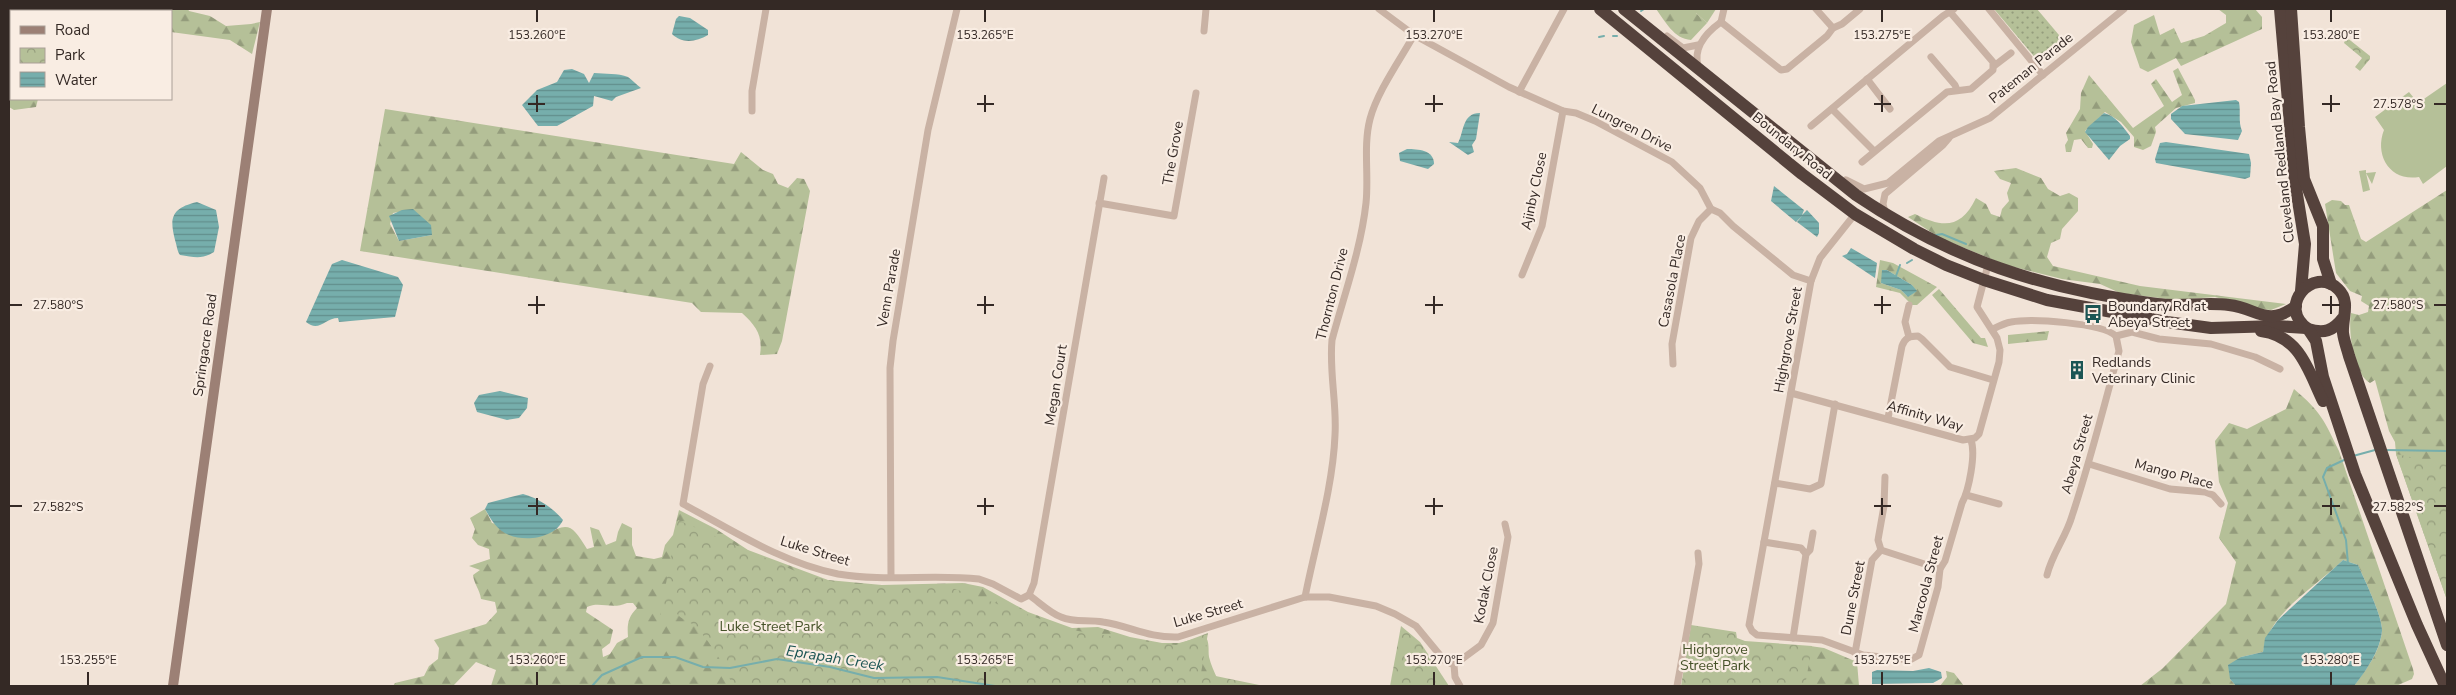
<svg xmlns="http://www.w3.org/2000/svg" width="2456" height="695" viewBox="0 0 2456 695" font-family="'Nunito Sans',sans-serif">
<defs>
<pattern id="grass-dots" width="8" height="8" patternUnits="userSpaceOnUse" patternTransform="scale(1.25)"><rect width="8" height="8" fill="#b5c098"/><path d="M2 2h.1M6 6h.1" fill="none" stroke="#949c7c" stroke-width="1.8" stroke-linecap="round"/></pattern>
<pattern id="forest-firs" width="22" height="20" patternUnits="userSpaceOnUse" patternTransform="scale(1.25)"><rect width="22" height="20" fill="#b5c098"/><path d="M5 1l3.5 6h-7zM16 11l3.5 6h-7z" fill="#949c7c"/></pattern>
<pattern id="park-crowns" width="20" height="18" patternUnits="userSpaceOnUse" patternTransform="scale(1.25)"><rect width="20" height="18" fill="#b5c098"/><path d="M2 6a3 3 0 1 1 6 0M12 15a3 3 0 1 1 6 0" fill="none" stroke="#949c7c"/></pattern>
<pattern id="water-rules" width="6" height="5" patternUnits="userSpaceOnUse" patternTransform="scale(1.25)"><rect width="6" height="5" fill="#76aeac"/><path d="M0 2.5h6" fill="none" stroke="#628e8c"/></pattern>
</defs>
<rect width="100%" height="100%" fill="#f1e3d7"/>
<path fill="url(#grass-dots)" d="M1994 9H2037L2064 41 2038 61Z"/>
<g fill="url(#forest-firs)" fill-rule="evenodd">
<path d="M9 9H188L189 11 210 16 226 26 251 24 260 22 252 54 230 40 171 32V11H11V99H38L36 107 14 110 9 107Z"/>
<path d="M1656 9H1696V13L1707 23 1691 40C1674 39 1665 21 1656 9Z"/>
<path d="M2218 9H2255L2262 17V29L2181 66 2176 58 2148 72 2140 68 2131 42 2134 25 2154 15 2160 35 2174 28 2181 43 2204 36 2226 23V15Z"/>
<path d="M2178 68 2195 100V103L2176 108 2155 127 2156 132 2151 146 2143 150 2134 147V137L2121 122 2105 112 2085 131 2093 144 2092 148H2088L2081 139 2074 140 2071 152H2066L2065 145 2068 140 2066 133 2080 109 2081 93 2089 75 2133 128 2164 106 2151 84 2156 79 2172 102 2182 95 2173 71Z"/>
<path d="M385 109 734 164 741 152 763 170 773 174 778 184 788 188 797 178 804 179 810 191 782 341 777 354 760 355C763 335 756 326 742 313L701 312 692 303 360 251ZM398 212 432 235 399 241 390 224 393 213Z"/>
<path d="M2016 168 2041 178 2048 189 2060 196 2069 193 2078 198V211L2062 229 2060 239 2051 243 2047 257 2053 266 2140 286 2286 304 2271 310 2259 309 2215 297 2175 300 2120 293 2100 284 2062 279 2006 265 1940 238 1908 217 1915 214C1943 228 1961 229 1976 198L1986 204 1991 214 2000 217 2002 209 2009 201 2007 193 2011 183 2000 179 1994 171Z"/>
<path d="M2447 190V600L2396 454 2395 442 2389 431 2375 380 2370 383C2353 373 2348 331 2351 313L2359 315 2368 312 2369 306 2361 301 2362 296 2350 291 2336 273 2325 204 2332 200 2341 201 2345 205H2349L2361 239 2366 242Z"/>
<path d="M1880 260 1893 263 1937 287 1917 305H1912L1900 293 1876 287ZM1887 270 1912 285 1916 291 1908 297 1901 290 1881 283Z"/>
<path d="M1939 289 1981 338H1985L1988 347 1973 343 1932 295Z"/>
<path d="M2049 331 2047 340 2008 344V335Z"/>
<path d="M2294 389C2321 412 2324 420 2339 451L2413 669 2414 674 2412 679 2396 686H2354C2366 670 2380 652 2382 631 2383 617 2364 579 2358 565L2343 560C2316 587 2269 612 2263 652L2241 657 2230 679 2236 686H2140L2163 668 2226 604 2236 562 2219 538 2228 503 2219 482 2215 441 2229 423 2247 429 2286 409Z"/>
<path d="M485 509 492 523 545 535C569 521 572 525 587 549L594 547 590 527 599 530 606 545 616 541 618 532 622 523 632 528V545L636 556 654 559 662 557 665 545 673 535 679 510 716 529 748 550 828 580 882 585 963 583 983 587 1028 612 1072 628 1098 627 1130 637 1162 643H1179L1205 636C1210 642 1208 650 1209 657 1211 665 1214 671 1217 678L1249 686H491L496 670 476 662 453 686H393L395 683 424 676 429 666 438 659 439 648 434 640 486 624 497 612 495 602 481 599C480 590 474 584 473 575L480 570 469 566 490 559 489 549 478 545 472 538 475 529 470 518ZM627 603H633L637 608C628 617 627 624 628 637L617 643 610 654 603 657 602 649 610 643 613 630 586 612 587 607C600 601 612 610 627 603Z"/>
<path d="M1810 646 1824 648 1857 662 1859 686H1734Z"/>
<path d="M1946 671 1954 673 1964 686H1940L1947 677Z"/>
</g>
<g fill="url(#park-crowns)">
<path d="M1696 9H1716L1707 23 1696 13Z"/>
<path d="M2346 37 2370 56V59L2360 71 2355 67 2362 58 2344 43Z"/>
<path d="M2396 454 2447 465V600Z"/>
<path d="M678 520 802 574 852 586 952 588 1072 630 1133 640 1176 645 1208 633 1201 673 1264 686H745L743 681 732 684C724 664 712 645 697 628 691 621 680 620 676 612L670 611 660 615Z"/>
<path d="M1691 625 1736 632 1737 638 1745 641 1812 646 1805 686H1681Z"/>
<path d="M1401 626 1420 642 1449 686H1390Z"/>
</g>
<g fill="#b5c098">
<path d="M2447 83V166L2423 184 2419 177C2390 182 2374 155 2384 130L2375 117 2409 92 2418 103Z"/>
<path d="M2366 170V173L2376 172 2372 184 2366 173 2370 190 2363 192 2359 171Z"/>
</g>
<g fill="url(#water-rules)">
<path d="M679 16 690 18 708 30V35C696 42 682 44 672 34L676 19Z"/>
<path d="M572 69 584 74 589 83 594 73C605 74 618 73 628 77 632 80 637 85 641 88L616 97 612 101 594 96 593 106 557 126H538L522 105 537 90 557 82 564 70Z"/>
<path d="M2236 100 2239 102C2241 112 2238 121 2242 131L2238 140 2185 134 2171 119V114L2182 106Z"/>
<path d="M1480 113 1476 139 1472 145 1474 152 1468 155 1449 142 1458 143C1464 132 1462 113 1480 113Z"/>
<path d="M2104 113C2116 116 2123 127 2130 136V139L2120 146 2109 160 2085 132 2088 127Z"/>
<path d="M2166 142 2249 154 2251 163 2250 177 2245 179 2156 163 2155 159 2160 143Z"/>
<path d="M1407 149C1418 149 1434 150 1434 164L1428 169 1400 161 1399 153Z"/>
<path d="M1774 186 1804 210 1802 215 1807 210 1819 223V233L1817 237 1797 222 1802 216 1796 222 1771 201Z"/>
<path d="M197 202 216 210 219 227 214 252C201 260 194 257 180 255 177 251 177 246 175 240 169 217 172 208 197 202Z"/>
<path d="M413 209 431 225 432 235 399 241 389 216 402 210Z"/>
<path d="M1851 248 1877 263 1875 278 1842 256 1847 254Z"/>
<path d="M342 260 398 277 403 285 395 317 339 322 338 318C325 318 319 333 306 322L332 264Z"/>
<path d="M1882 270H1887L1912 285 1917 291 1908 297 1901 290 1881 283Z"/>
<path d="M500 391 528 398 527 408 519 418 507 420 477 412 474 403 479 395Z"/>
<path d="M523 494C538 498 553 508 563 520 555 538 526 542 509 535 497 530 491 520 485 509L488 503Z"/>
<path d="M2343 560 2358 565C2364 579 2383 617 2382 631 2380 651 2366 671 2354 686H2236L2230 679 2228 665 2241 657 2263 652 2265 638 2278 620Z"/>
<path d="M1929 668 1941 672 1942 678 1933 683 1872 684V672L1877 670 1913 671Z"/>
</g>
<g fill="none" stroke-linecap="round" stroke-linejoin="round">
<g stroke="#76aeac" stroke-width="2">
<path d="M1641 11 1644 9"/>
<path d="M1613 36H1617"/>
<path d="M1599 37 1604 36"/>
<path d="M1936 235 1942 234 1966 244"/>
<path d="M1907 263 1912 260"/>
<path d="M1896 276 1900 265"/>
<path d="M2385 450 2447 451"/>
<path d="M2353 456 2375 450"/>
<path d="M2344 460 2327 468 2323 477 2346 540 2348 564"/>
<path d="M592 686 602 675 642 657H675L703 667 730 668 777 659 830 667 874 678 937 677 995 686"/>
</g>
<g stroke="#c9b2a4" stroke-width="7">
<path d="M1379 9 1414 35 1509 87 1563 111 1576 113 1595 121 1672 162 1700 188 1711 209 1720 213 1733 226 1793 275 1811 281"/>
<path d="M1816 9 1833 28"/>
<path d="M1989 9 2043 75"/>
<path d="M1721 22 1781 70 1787 69 1827 36 1833 28 1842 24 1860 9"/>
<path d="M1721 22 1724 9"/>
<path d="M1204 31 1206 9"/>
<path d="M1667 36 1683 48 1698 45"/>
<path d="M1931 57 1955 85 1957 90"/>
<path d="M1698 66C1693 47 1707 32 1721 22"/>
<path d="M1994 66 2011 53"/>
<path d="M1867 79 1890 109"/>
<path d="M1519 92 1564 9"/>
<path d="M1832 109 1874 151"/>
<path d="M752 111V91L766 9"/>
<path d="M1811 126 1943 16 1954 9"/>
<path d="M1862 162 1947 92 1971 89 1993 70V62L1950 12"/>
<path d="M1846 180 1864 189 1888 183 1939 141 1990 118 2124 9"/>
<path d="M1099 203 1174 216 1196 93"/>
<path d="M1885 212 1883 204 1885 194 1943 145 1949 138"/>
<path d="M1855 214 1820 258 1811 281 1749 625 1752 631 1757 635 1822 640 1863 655 1910 660 1919 655 1938 587 1940 569 1945 561 1962 503C1969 490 1976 454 1971 440"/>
<path d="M1522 275 1542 226 1563 111"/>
<path d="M1909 305 1905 322 1909 337"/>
<path d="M1993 329C1999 326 2005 323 2011 322 2031 318 2102 323 2116 336L2132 332 2159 339 2211 344 2255 357 2280 369"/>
<path d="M1673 364 1672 344 1691 238 1699 221 1711 209"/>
<path d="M710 366 703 384 683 504C732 530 782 563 838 574 885 582 932 574 979 579L993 584 1021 599 1029 595C1039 602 1050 613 1061 617 1075 623 1088 619 1103 622 1130 626 1148 638 1178 637L1305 597H1329L1376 606 1395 614 1416 626 1444 660 1454 665 1455 677 1460 686"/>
<path d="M1791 393 1963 440 1975 438 1979 434 1999 362 2000 350 1997 338 1977 307 1988 265"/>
<path d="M1888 418 1902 346C1905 338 1909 336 1918 336L1922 339 1950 367 1993 380"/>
<path d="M2089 464 2170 489 2205 492 2213 495 2221 504"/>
<path d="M1885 477 1884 506 1878 540 1881 550 1940 569"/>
<path d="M1775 483 1810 489 1821 484 1835 404"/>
<path d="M1966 495 1999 504"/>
<path d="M1764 542 1801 548 1806 554 1793 638"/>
<path d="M1806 554 1810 550 1813 533"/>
<path d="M2047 575C2052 554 2066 537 2072 516 2090 462 2104 406 2119 351L2116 336"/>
<path d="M891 577 890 368 893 341 928 130 957 9"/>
<path d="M1029 595 1034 583 1104 178"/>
<path d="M1305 597C1315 546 1333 487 1335 435 1337 403 1329 372 1332 340 1344 295 1361 249 1366 203 1369 175 1363 146 1370 119 1377 92 1400 60 1414 35"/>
<path d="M1855 653 1872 560 1881 550"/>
<path d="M1454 665 1481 645 1493 623 1508 537 1505 524"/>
<path d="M1677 686 1699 564 1698 553"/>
</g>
<path stroke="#9c8075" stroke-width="10" d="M173 686 267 9"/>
<g stroke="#55423c" stroke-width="12">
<path d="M1600 9 1802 174 1855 214 1914 249 1946 265 1984 280 2047 300 2167 322 2211 328 2277 326 2306 328"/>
<path d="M1624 9 1856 195C1952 260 2043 289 2157 304 2181 307 2205 302 2229 305 2258 308 2266 328 2296 306"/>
<path d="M2280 9 2295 182 2305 244 2301 291"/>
<path d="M2291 9 2299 127 2304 179 2323 226V259L2331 284"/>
<path d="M2343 318C2333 331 2324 334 2308 329 2276 307 2313 265 2338 289 2351 301 2342 318 2343 333 2344 341 2347 348 2349 356L2447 645"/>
<path d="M2308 329 2316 341 2323 377 2355 474 2417 625 2445 686"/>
<path d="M2261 331C2300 336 2308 370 2323 401"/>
</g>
</g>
<path fill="none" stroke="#342925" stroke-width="2" d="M537 10V22M985 10V22M1434 10V22M1882 10V22M2331 10V22M537 95V112M985 95V112M1434 95V112M1882 95V112M2331 95V112M528 104H545M977 104H994M1425 104H1443M1874 104H1891M2322 104H2340M2434 104H2446M537 296V314M985 296V314M1434 296V314M1882 296V314M2331 296V314M10 305H22M528 305H545M977 305H994M1425 305H1443M1874 305H1891M2322 305H2340M2434 305H2446M537 498V515M985 498V515M1434 498V515M1882 498V515M2331 498V515M10 506H22M528 506H545M977 506H994M1425 506H1443M1874 506H1891M2322 506H2340M2434 506H2446M88 672V685M537 672V685M985 672V685M1434 672V685M1882 672V685M2331 672V685"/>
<defs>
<g id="bus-bare" transform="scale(1.5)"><path d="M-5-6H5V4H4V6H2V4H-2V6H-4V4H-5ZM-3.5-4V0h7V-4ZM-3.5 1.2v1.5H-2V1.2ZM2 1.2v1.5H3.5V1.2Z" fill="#1b5554" stroke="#f9ede3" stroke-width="2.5" paint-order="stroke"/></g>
<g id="building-bare" transform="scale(1.5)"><path d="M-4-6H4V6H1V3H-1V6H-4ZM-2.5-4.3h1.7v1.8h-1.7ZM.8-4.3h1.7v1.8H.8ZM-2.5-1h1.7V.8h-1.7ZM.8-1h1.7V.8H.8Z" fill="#1b5554" stroke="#f9ede3" stroke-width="2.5" paint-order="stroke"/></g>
</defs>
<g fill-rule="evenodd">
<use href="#bus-bare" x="2093" y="314"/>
<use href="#building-bare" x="2077" y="370"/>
</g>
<g text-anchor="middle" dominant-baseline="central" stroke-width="4.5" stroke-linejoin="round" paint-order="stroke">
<g font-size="14" fill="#342925" stroke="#f9ede3">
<text transform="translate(2031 68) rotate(-39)">Pateman Parade</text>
<text transform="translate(1632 128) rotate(27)">Lungren Drive</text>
<text transform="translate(1792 146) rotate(39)">Boundary Road</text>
<text transform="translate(2280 152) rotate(-96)">Cleveland Redland Bay Road</text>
<text transform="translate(1173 153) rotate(-80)">The Grove</text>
<text transform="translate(1534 191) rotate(-78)">Ajinby Close</text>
<text transform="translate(1672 281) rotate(-79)">Casasola Place</text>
<text transform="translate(889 288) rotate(-80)">Venn Parade</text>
<text transform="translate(1332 294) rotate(-76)">Thornton Drive</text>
<text transform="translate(1788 340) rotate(-80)">Highgrove Street</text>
<text transform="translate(205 345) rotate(-82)">Springacre Road</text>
<text transform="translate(1056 385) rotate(-81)">Megan Court</text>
<text transform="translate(1925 416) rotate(16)">Affinity Way</text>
<text transform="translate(2077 454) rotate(-74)">Abeya Street</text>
<text transform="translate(2174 474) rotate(15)">Mango Place</text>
<text transform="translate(815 551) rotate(17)">Luke Street</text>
<text transform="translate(1926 584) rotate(-75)">Marcoola Street</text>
<text transform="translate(1486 585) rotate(-79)">Kodak Close</text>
<text transform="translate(1853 598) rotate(-79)">Dune Street</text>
<text transform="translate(1208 613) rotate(-16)">Luke Street</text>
</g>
<g font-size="14" fill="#342925" stroke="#f9ede3" text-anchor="start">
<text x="2108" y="306">Boundary Rd at<tspan x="2108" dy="16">Abeya Street</tspan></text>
<text x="2092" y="362">Redlands<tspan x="2092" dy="16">Veterinary Clinic</tspan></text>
</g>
<g font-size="14" fill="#465229" stroke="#f9ede3">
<text x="771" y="626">Luke Street Park</text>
<text x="1715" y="649">Highgrove<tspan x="1715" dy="16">Street Park</tspan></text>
</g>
<g font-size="15" font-style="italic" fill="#1b5554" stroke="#f9ede3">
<text transform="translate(835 658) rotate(9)">Eprapah Creek</text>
</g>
</g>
<g font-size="12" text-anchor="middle" fill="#342925" stroke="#f9ede3" stroke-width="4.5" stroke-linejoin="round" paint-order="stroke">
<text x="537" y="39">153.260°E</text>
<text x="985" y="39">153.265°E</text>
<text x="1434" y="39">153.270°E</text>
<text x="1882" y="39">153.275°E</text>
<text x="2331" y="39">153.280°E</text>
<text x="2398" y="108">27.578°S</text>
<text x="58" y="309">27.580°S</text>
<text x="2398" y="309">27.580°S</text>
<text x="58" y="511">27.582°S</text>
<text x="2398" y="511">27.582°S</text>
<text x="88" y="664">153.255°E</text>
<text x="537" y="664">153.260°E</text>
<text x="985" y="664">153.265°E</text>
<text x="1434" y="664">153.270°E</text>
<text x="1882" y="664">153.275°E</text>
<text x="2331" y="664">153.280°E</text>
</g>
<rect width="2456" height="695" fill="none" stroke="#342925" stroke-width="20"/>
<rect x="10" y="10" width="162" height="90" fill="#f9ede3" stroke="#aa9f97"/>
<rect x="20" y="26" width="25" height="8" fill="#9c8075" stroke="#aa9f97"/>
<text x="55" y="35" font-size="15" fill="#342925">Road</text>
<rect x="20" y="48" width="25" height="15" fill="url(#park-crowns)" stroke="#aa9f97"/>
<text x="55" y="60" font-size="15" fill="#342925">Park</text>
<rect x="20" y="72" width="25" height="15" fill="url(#water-rules)" stroke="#aa9f97"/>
<text x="55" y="85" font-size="15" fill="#342925">Water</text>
</svg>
